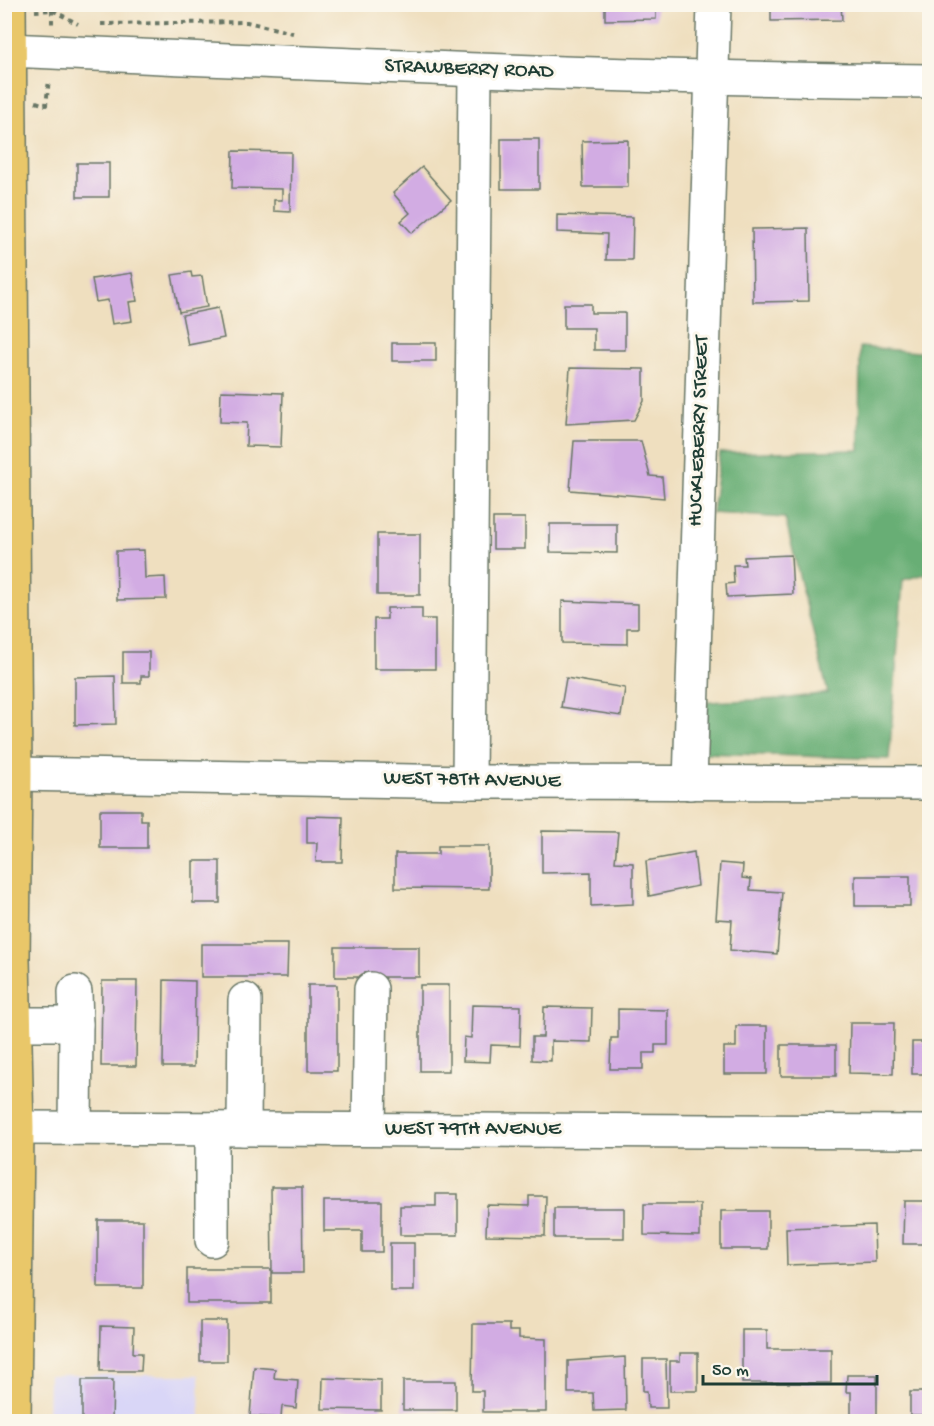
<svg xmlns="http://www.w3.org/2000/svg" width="934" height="1426" viewBox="0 0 934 1426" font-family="'Gochi Hand',sans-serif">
<rect width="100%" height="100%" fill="#fbf7ec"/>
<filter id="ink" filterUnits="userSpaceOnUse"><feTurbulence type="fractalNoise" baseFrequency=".0167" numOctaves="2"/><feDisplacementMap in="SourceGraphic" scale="12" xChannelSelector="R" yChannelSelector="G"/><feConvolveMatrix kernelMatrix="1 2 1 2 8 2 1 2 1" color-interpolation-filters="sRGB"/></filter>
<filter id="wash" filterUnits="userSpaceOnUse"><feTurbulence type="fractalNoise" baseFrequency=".008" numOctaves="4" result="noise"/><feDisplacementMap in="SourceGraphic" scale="24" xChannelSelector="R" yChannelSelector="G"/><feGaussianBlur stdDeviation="1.35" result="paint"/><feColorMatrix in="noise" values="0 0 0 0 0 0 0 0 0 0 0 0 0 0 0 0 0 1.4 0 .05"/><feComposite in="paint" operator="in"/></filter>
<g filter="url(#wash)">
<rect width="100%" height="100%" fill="#efdfbf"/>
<path fill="#d9d6f7" d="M49 1375H199L200 1421 48 1422Z"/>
<path fill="#68ae74" stroke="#447654" stroke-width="1.5" d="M860 347 929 353V573L903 580 889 759 704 753 707 702 782 699 828 693 785 518 712 513 720 453 859 450Z"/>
<g id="blocks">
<g fill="#d2ace3">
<path d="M605 4H675V6L656 7V19L605 20Z"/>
<path d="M771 4H841L842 20 771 21Z"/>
<rect x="501" y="139" width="38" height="50"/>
<path d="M628 140V187H583L582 141Z"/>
<path d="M233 151 291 152 290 212 274 211V200H282V189L232 188Z"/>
<rect x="77" y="163" width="32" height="34"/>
<path d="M422 167 451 200 412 233 401 221 410 213 393 193Z"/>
<path d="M557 215 633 217 632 260H606L607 234 557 232Z"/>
<path d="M808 228 809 301 753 302 752 229Z"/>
<path d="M191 272 192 277 202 276 207 307 179 312 172 275Z"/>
<path d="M132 273 137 301 129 302 132 321 112 324 108 300 96 302 92 279Z"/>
<path d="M564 304H591V313H625V350H594V328H564Z"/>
<path d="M218 308 224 338 188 345 182 315Z"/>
<rect x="392" y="343" width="44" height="18"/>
<path d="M570 368 644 369V401L634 420 566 424Z"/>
<path d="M221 391 283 393 281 447 246 446 247 423 220 422Z"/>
<path d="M574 441H641L650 476 662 477 664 498 570 490Z"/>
<rect x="493" y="518" width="32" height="31"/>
<path d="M550 524H617V553L550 552Z"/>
<rect x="377" y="534" width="43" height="61"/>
<path d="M144 550 145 578 165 577 166 599 117 600 116 551Z"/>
<path d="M791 555 793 594 727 597 726 584 734 583 733 565H745L744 557Z"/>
<path d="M562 601 638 604V628H627V644L562 643Z"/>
<path d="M387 608H422V619H435V669H374V619H387Z"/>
<path d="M123 652H149V676H141V683H123Z"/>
<path d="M115 676 116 724 75 725V677Z"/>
<path d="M566 678 625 688 621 716 561 707Z"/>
<path d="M100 810H141V820H147V848H100Z"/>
<path d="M307 816 343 817 342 862H316L317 843H307Z"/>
<path d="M542 831 618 832 615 862 633 863V904L591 906V872L542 873Z"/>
<path d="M438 846H489V889L395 888V854H438Z"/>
<path d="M694 852 698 886 649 896 646 861Z"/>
<rect x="193" y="861" width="27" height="42"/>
<path d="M720 863 743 865 742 878 751 879 750 890 782 892 777 954 730 950 732 920 716 919Z"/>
<rect x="855" y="876" width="55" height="30"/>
<path d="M201 944H288L287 977H201Z"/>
<rect x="335" y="947" width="84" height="30"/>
<path d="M164 980 195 981 194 1067H163Z"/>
<path d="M102 981H137L136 1066H101Z"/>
<rect x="308" y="985" width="29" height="86"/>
<rect x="420" y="985" width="29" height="86"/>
<path d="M472 1005 521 1006 520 1046 491 1045 490 1062 463 1061 464 1037 471 1038Z"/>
<path d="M544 1007 592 1008 591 1042 551 1041V1061L532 1060V1037H543Z"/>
<path d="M618 1009 668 1010V1045H655V1053H643V1069H610L611 1038H618Z"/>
<path d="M850 1023H894L893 1074 849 1073Z"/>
<path d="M736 1026H767V1074H724V1047H736Z"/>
<rect x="912" y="1042" width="18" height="32"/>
<rect x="781" y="1045" width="55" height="31"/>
<path d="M271 1187H302L303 1273H272Z"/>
<path d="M436 1194H458V1235H400V1206H436Z"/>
<path d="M529 1196H546L545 1236 486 1235 487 1205 529 1206Z"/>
<path d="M324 1201H382V1252H362V1231H324Z"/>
<path d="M904 1201H930V1244H903Z"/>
<path d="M644 1204H700V1236L644 1235Z"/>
<rect x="554" y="1208" width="70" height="30"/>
<rect x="721" y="1211" width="47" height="38"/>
<rect x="98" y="1220" width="45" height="68"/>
<path d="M874 1225 875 1262 787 1265 786 1228Z"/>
<rect x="390" y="1243" width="24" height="48"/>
<rect x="187" y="1269" width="84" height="34"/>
<rect x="200" y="1321" width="27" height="40"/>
<path d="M473 1324H509V1331H519V1338L546 1339V1412H483V1391H472Z"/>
<path d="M101 1326 134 1327 133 1353H142L141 1371H100Z"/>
<path d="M742 1330H767V1349H831V1383H742Z"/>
<path d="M680 1353H698V1391H670V1361H680Z"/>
<path d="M625 1357 626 1410 594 1411 593 1393H568V1361Z"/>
<path d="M643 1359H666L667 1408H648L647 1391H643Z"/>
<path d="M254 1367 275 1369 274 1378 298 1380 296 1408 282 1406 281 1418 250 1416Z"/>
<path d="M847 1375H877V1422H851V1392H846Z"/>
<path d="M323 1378 381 1380V1410L322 1409Z"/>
<path d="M82 1380H113L112 1422H82Z"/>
<rect x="403" y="1381" width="53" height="29"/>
<path d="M910 1392H930V1422H922V1415H910Z"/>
</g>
</g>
</g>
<g filter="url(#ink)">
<use href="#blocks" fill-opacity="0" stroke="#687665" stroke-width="1.5"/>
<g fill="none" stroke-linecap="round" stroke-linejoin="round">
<g stroke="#687665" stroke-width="36">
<g id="minor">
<path d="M9 50C316 64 622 78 930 81"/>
<path d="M15 774 469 782 930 783"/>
<path d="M469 782 475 71"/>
<path d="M690 783 714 4"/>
<path d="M75 992 76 1024"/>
<path d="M14 1024H76L75 1128"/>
<path d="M17 1128 930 1132"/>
<path d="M212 1129V1240"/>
<path d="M244 1129 245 1000"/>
<path d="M369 1129 371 989"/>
</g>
</g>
<g stroke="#687665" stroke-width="36">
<path id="major" d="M9 4 15 774 13 959 17 1128 14 1422"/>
</g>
<g stroke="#687665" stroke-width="4" stroke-dasharray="4.5 4.5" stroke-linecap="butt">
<path d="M52 10V25"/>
<path d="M35 11 52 10 78 24"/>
<path d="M101 24 247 22 293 33"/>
<path d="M36 102 46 105 49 80"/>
</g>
<use href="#minor" stroke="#fff" stroke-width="33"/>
<use href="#major" stroke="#e9c769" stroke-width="33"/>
</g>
</g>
<g text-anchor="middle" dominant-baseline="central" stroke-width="6" stroke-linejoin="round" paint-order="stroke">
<g font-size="21" fill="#1f3d34" stroke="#fbf7ec">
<text transform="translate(469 70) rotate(2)">STRAWBERRY ROAD</text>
<text transform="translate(700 431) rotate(-88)">HUCKLEBERRY STREET</text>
<text transform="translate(472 781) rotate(1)">WEST 78TH AVENUE</text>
<text x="473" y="1130">WEST 79TH AVENUE</text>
</g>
</g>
<rect width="934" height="1426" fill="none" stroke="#fbf7ec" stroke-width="24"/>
<path d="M703 1375v9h174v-9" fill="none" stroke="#1f3d34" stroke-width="3"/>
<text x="712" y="1375" font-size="18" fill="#1f3d34" stroke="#fbf7ec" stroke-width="4.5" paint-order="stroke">50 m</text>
</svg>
